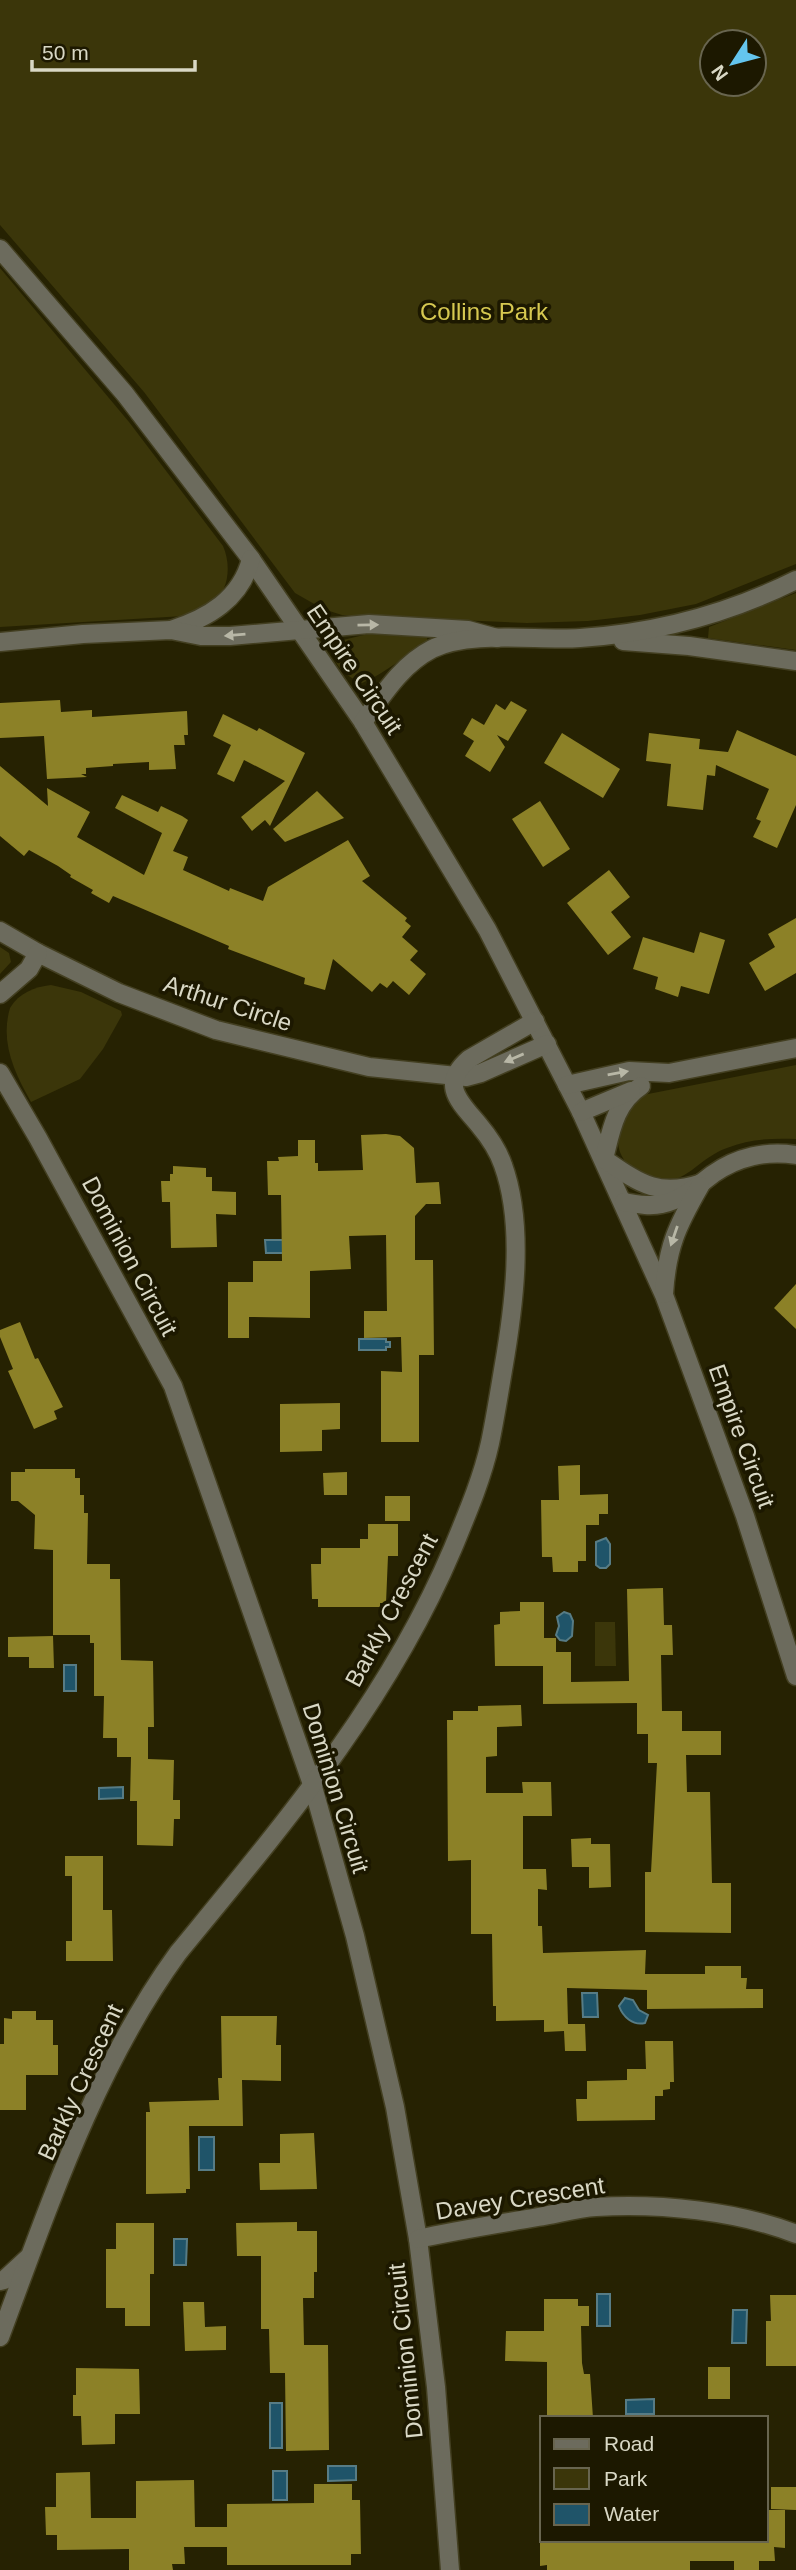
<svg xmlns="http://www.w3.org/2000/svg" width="796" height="2570" viewBox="0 0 796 2570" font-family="Arial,sans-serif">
<rect width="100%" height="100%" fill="#262202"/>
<g fill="#3b360a" fill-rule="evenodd">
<path d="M0 0H796V564L696 604 640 615 588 621 527 623 342 615 323 609 295 593 144 392 0 225ZM712 42H754V84H712Z"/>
<path d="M0 268 129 422 223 546C231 564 230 591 211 605 204 610 193 613 184 616L0 627Z"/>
<path d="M796 593V650L708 638 709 627Z"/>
<path d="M376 632 426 634 428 643C405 655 386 673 362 683 346 676 333 667 333 648L343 640Z"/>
<path d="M0 947 9 953 11 962 0 974Z"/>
<path d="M51 985 81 992 121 1011 122 1015 103 1049 80 1079 31 1102C14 1072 0 1042 10 1008 19 993 34 987 51 985Z"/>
<path d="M796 1065V1139C771 1138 750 1139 727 1148 695 1159 684 1192 646 1177 638 1174 633 1172 628 1165 619 1155 616 1143 619 1130 622 1117 632 1103 643 1095Z"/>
<path d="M595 1622H615L616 1666H595Z"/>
</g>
<g fill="#1f5469" stroke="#577c85" stroke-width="2">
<path d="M265 1240H308L309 1253H266Z"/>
<path d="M359 1339H386V1342H390V1347H386V1350H359Z"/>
<path d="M606 1538 610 1544V1564L606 1568H600L596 1565V1542Z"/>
<path d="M564 1612 570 1614 573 1621 572 1636 566 1641 560 1640 556 1635 559 1626 557 1617Z"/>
<rect x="64" y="1665" width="12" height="26"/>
<path d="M123 1787V1798L99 1799V1788Z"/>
<path d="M582 1993H597L598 2017H583Z"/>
<path d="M625 1998 633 2000 639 2010 648 2015 645 2023C633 2026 623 2017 619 2006Z"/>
<rect x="199" y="2137" width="15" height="33"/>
<path d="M174 2239H187L186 2265H174Z"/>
<rect x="597" y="2294" width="13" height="32"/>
<path d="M733 2310H747L746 2343H732Z"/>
<path d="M654 2399V2414H626V2400Z"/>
<rect x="270" y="2403" width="12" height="45"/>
<path d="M328 2466H356V2480L328 2481Z"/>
<rect x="273" y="2471" width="14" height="29"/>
</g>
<g fill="#8c8127">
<path d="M60 700 61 712 92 710V717L187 711 188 735H184L185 745H174L176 769 149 770V762L113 764V766L86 768V774H81L87 777 47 779 44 736 0 738V703Z"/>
<path d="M511 701 527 710 508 741 497 735 505 747 490 772 465 756 474 741 463 734 472 718 484 725 496 704 505 710Z"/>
<path d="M223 714 257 731 259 728 305 753 270 826 265 820 252 831 241 817 285 781 244 760 234 782 217 774 231 745 213 736Z"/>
<path d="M737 730 796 756V805L777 848 753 837 761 821 756 819 769 789 716 765 715 776 707 775 703 810 667 806 671 764 646 761 649 733 700 739 699 749 728 752Z"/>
<path d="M562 733 620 769 603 798 544 763Z"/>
<path d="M0 766 48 806 47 788 90 812 77 837 144 875 162 833 115 808 122 795 158 812 161 806 182 816 188 820 173 851 188 857 183 870 229 891 230 888 263 901 268 887 348 840 370 876 362 881 407 918 405 921 411 926 402 937 418 951 410 960 426 974 409 995 393 981 387 988 380 983 372 992 333 959 325 990 304 984 305 978 228 949 229 946 113 896 109 903 91 893 93 890 70 877 71 875 58 866 29 850 24 856 0 836Z"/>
<path d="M317 791 344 818 285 842 273 829Z"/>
<path d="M540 801 570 849 543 867 512 819Z"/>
<path d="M609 870 630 897 611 912 631 937 608 955 567 903Z"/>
<path d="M796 918V973L765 991 749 963 775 947 768 934Z"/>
<path d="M700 932 725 940 709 994 681 986 678 997 655 989 658 977 633 969 643 937 694 953Z"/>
<path d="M386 1134 400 1136 414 1148 416 1183 439 1182 441 1204H426L415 1216V1260H433L434 1355H419V1442H381V1371L402 1372 401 1337 364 1338V1311H387L386 1235 349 1236 351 1269 310 1271V1318L249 1317V1338H228V1282H253V1261H282L281 1195H268L267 1161H279L278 1157 298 1156V1140H315V1163H318V1171L363 1170 361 1135Z"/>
<path d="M173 1166 206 1168V1177H212V1191L236 1192V1215L216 1214 217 1247 171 1248 170 1202H162L161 1181H170V1174H173Z"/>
<path d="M796 1284V1329L774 1308Z"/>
<path d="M20 1322 35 1359 38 1358 63 1407 54 1411 57 1419 34 1429 8 1371 13 1369 0 1337V1330Z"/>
<path d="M340 1403V1429L322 1430V1451L280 1452V1404Z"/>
<path d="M580 1465V1495L608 1494V1514H599V1525H586V1561H578V1572H553L552 1557H542L541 1500H559L558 1466Z"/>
<path d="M25 1469H75V1478H80V1495H84V1513H88L87 1564H110V1579H120L121 1660 153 1661 154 1727H148V1759L174 1760 173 1800H180V1819H174L173 1846 137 1845V1801H130L131 1757H117V1738H103L104 1696H94V1643H90V1635H53V1550L34 1549 35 1515 18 1501H11V1472H25Z"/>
<path d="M347 1472V1495H324L323 1473Z"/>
<rect x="385" y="1496" width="25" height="25"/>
<path d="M368 1524H398V1556H388L386 1603H380V1607H318V1599H312L311 1564H321V1548H360V1539H368Z"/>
<path d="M663 1588 664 1625H672L673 1655H661L662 1711H682V1731H721V1755H686L687 1792H710L712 1883H731V1933L645 1932V1872H651L657 1763H648V1734H637V1703L543 1704V1666H495L494 1625 500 1624V1612L520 1611V1602H544V1638H556V1652H571V1682L629 1681 627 1589Z"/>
<path d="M53 1636 54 1668H29V1657H8V1637Z"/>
<path d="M521 1705 522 1726 497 1727V1756L486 1757V1793H523L522 1782H551L552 1816H523V1869H546L547 1890 538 1889V1926H542L543 1953 646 1950 645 1974H705V1966H741V1978H747L746 1989H763V2008L647 2009V1990L567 1988 568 2024H585L586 2051H565L564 2031 544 2032V2020L496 2021V2006H493L492 1934H471V1860L448 1861 447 1720H453V1711H478V1706Z"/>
<path d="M591 1838V1844H610L611 1887 589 1888V1867H572L571 1839Z"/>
<path d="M65 1856H103V1910H112L113 1961H66V1941H72V1876H65Z"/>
<path d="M12 2011H36V2020H53V2045H58V2075H26V2110H0V2044H4V2018L12 2019Z"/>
<path d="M221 2016H277L276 2045H281V2081L242 2080 243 2126H189L190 2189H186V2193L146 2194V2112H150L149 2102 219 2100 218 2078H222Z"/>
<path d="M645 2041H673L674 2082H670V2089L663 2090V2096H655V2120L577 2121 576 2099H587V2081L627 2080V2069H646Z"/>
<path d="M314 2133 317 2189 260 2190 259 2163H280V2134Z"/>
<path d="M297 2222V2231H317V2272H314V2298H303L304 2345H328L329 2450 286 2451 285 2373H270L269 2329H261V2256H237L236 2223Z"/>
<path d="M116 2223H154V2274H150V2326H125V2308H106V2249H116Z"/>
<path d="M770 2295H796V2366H766V2321H771Z"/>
<path d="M544 2299H578V2306H589V2326H581L582 2363 584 2374H590L593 2418 547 2415V2362L505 2361 506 2331H544Z"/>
<path d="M183 2302H204L205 2327 226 2326V2350L185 2351Z"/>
<rect x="708" y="2367" width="22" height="32"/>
<path d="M76 2368 139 2369 140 2414H115V2444L82 2445 81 2416H73V2395H76Z"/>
<path d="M90 2472 91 2518H136V2481L194 2480 195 2527H227V2504L314 2503V2484H352V2500H360L361 2554H351V2565H227V2547H184L185 2564H172L173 2570H129V2549L57 2550V2535H46L45 2507H56V2473Z"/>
<path d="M771 2487H796V2510L771 2509Z"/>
<path d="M766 2510H785V2548L774 2547 775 2561H759V2570H734V2561H690V2570H547V2565L540 2566V2540H766Z"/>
</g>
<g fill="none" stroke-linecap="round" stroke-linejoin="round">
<g stroke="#433f21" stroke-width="21">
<g id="minor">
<path d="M0 249 125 394 251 559 363 722 487 929 581 1112 664 1295 745 1516 796 1676"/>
<path d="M171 630C208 618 241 599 251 559"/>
<path d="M623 641 689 646 796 661"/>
<path d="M0 642 83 634 171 630 201 636H230L369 624 468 630 497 638"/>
<path d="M363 722C383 695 401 665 432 649 470 630 538 641 580 638 656 633 728 614 796 580"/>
<path d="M0 931 38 953 119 993 216 1030 369 1067 466 1077 481 1073 547 1044"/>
<path d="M0 994 29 969 38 953"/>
<path d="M0 1073 38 1138 173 1386 313 1787 355 1936 395 2107 418 2239 436 2387 450 2570"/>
<path d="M567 1085 629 1071 669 1073 796 1048"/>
<path d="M641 1086C615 1103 611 1131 604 1159 639 1183 658 1198 702 1183"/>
<path d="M581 1112 631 1091"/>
<path d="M624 1202C636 1204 649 1207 662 1204 682 1200 697 1186 713 1174 737 1157 767 1150 796 1155"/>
<path d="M664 1294C667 1247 677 1226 700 1186"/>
<path d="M418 2239C458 2230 498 2224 538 2217 557 2214 577 2208 596 2207 659 2203 738 2211 796 2234"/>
<path d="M0 2281 4 2280 28 2258"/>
<path d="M0 2337C49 2206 95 2067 178 1953 283 1825 388 1702 453 1548 467 1514 482 1479 490 1443 495 1419 499 1394 503 1370 514 1307 525 1226 503 1165 498 1150 489 1137 479 1125 460 1102 439 1085 469 1059L535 1021"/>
</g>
</g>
<use href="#minor" stroke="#6c6b5d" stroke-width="18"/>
</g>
<defs><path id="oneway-solid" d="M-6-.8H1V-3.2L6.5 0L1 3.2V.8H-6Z" transform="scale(1.75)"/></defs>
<g fill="#b8b7a6">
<use href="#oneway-solid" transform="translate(368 625) rotate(-1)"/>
<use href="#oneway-solid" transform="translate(235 635) rotate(175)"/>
<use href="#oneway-solid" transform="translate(514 1058) rotate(157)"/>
<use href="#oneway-solid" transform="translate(618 1073) rotate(-10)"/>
<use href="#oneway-solid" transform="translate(674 1236) rotate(109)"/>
</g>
<g text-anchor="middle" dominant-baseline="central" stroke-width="7" stroke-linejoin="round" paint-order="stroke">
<g font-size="24" fill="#d6c850" stroke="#1c1800">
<text x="484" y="311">Collins Park</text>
</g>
<g font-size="24" fill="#d9d8c5" stroke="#1c1800">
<text transform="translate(355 669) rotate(56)">Empire Circuit</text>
<text transform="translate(228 1003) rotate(18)">Arthur Circle</text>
<text transform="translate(130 1256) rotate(62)">Dominion Circuit</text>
<text transform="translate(742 1436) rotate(70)">Empire Circuit</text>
<text transform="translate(391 1610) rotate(-62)">Barkly Crescent</text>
<text transform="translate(336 1788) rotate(73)">Dominion Circuit</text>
<text transform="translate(80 2082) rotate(-65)">Barkly Crescent</text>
<text transform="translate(520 2198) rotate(-9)">Davey Crescent</text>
<text transform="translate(405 2351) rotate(-96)">Dominion Circuit</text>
</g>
</g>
<rect x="540" y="2416" width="228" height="126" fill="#1c1800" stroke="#68654f" stroke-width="2"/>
<rect x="554" y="2439" width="35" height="10" fill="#6c6b5d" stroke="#68654f" stroke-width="2"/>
<text x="604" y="2451" font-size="21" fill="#d9d8c5">Road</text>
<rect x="554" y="2468" width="35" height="21" fill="#3b360a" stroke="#68654f" stroke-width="2"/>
<text x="604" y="2486" font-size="21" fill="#d9d8c5">Park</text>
<rect x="554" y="2504" width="35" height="21" fill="#1f5469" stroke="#68654f" stroke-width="2"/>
<text x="604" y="2521" font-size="21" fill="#d9d8c5">Water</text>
<g transform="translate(733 63) rotate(234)"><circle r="33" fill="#1c1800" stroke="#68654f" stroke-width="2"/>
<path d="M0-5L12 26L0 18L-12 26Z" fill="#64c5ee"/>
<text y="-10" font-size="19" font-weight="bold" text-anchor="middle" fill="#d9d8c5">N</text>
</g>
<path d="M32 60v10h163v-10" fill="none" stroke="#d9d8c5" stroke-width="3.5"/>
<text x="42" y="60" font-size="21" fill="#d9d8c5" stroke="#1c1800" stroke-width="5" paint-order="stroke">50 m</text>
</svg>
